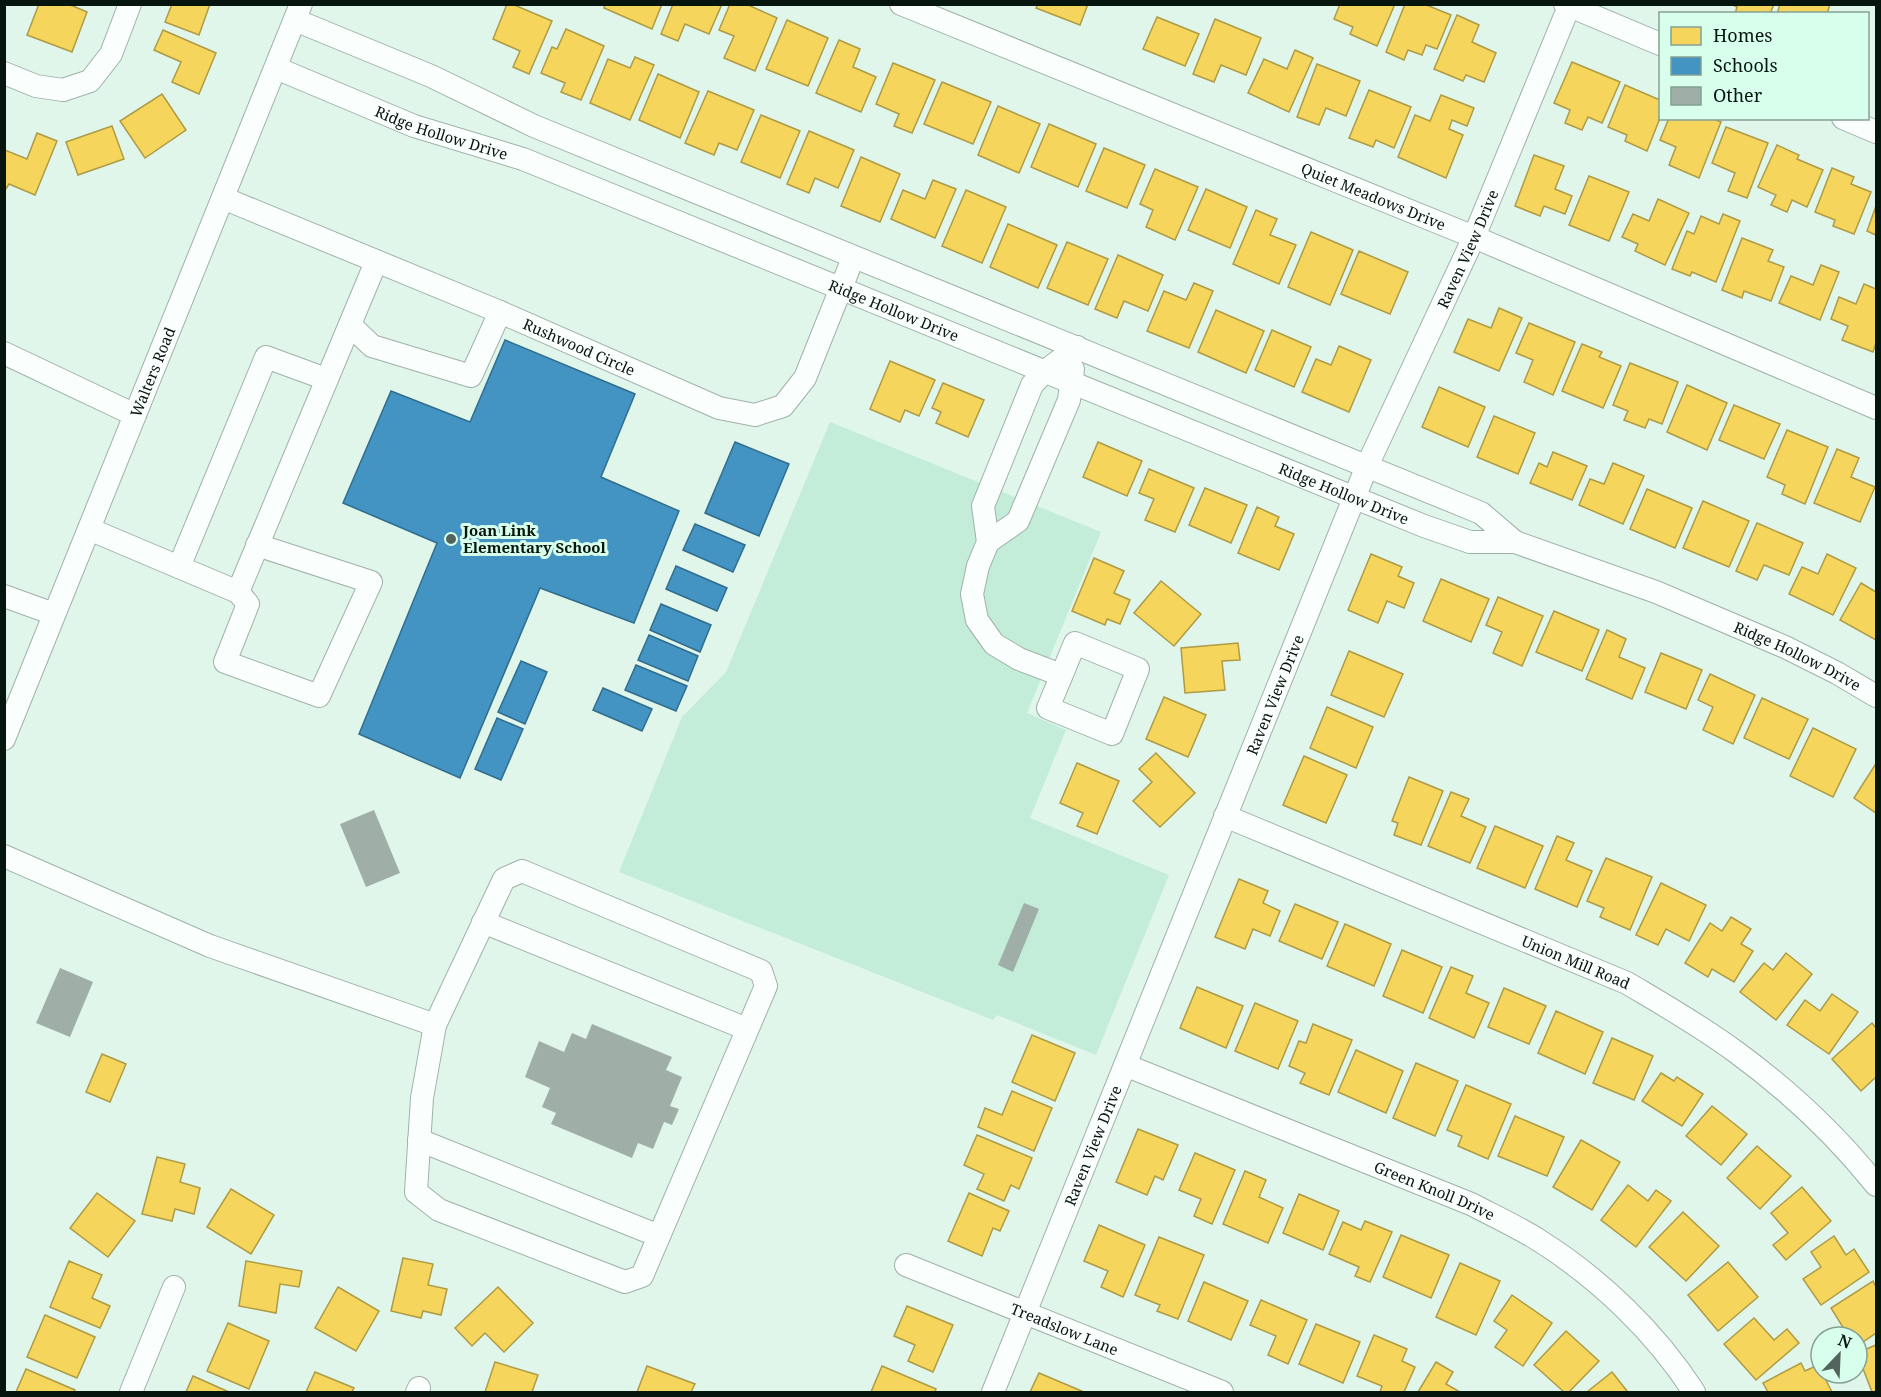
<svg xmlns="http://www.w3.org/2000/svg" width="1881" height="1397" viewBox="0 0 1881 1397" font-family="'Noto Serif',serif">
<rect width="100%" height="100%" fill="#e0f6eb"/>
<path fill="#c3ecd9" d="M830 422 1101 532 1027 713 1066 730 1030 818 1169 875 1096 1055 997 1015 993 1020 619 872 682 717 726 672Z"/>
<g fill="#f6d55c" stroke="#ae9b45" stroke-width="1.5">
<path d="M39 4H68L87 12 72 52 27 35Z"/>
<path d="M172 4H210L199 35 165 22Z"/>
<path d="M507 4H512L552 21 529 74 513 67 520 51 493 39Z"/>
<path d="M605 4H662L652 29 604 8Z"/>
<path d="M673 4H722L709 34 685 24 678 41 661 34Z"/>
<path d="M730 4H746L777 18 755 71 724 58 734 36 719 30Z"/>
<path d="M1038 4H1088L1080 25 1036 8Z"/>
<path d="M1340 4H1395L1377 46 1350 34 1353 27 1334 19Z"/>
<path d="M1405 4H1424L1451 15 1437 49 1426 45 1422 55 1408 50 1404 60 1386 52Z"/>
<path d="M1731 4H1774L1770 14H1735L1737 7Z"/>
<path d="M1780 4H1830L1827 14H1777Z"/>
<path d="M1457 15 1479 25 1472 42 1496 53 1484 82 1466 75 1463 81 1434 69Z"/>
<path d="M1157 17 1199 34 1185 66 1143 49Z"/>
<path d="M1215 19 1261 38 1246 75 1221 65 1214 82 1193 74Z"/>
<path d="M787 20 828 38 808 86 766 69Z"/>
<path d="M566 29 604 46 581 100 561 92 565 83 541 73 552 47 557 49Z"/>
<path d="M163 30 216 53 199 94 172 82 181 62 154 50Z"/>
<path d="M839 40 860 49 853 67 876 77 861 112 816 93Z"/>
<path d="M1295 50 1313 58 1289 112 1248 93 1264 59 1287 69Z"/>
<path d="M635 57 654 65 630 120 590 103 608 59 630 68Z"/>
<path d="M1572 62 1620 82 1602 123 1588 117 1582 130 1565 123 1570 110 1554 103Z"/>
<path d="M893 63 935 80 912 133 894 126 899 114 876 104Z"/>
<path d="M1317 64 1360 81 1346 116 1326 108 1319 125 1297 117Z"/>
<path d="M658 74 699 92 680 138 639 120Z"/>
<path d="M942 82 991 102 973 144 924 124Z"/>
<path d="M1625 85 1660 100V118L1647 151 1625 141 1627 135 1608 127Z"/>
<path d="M1369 90 1411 107 1394 148 1376 140 1373 147 1349 138Z"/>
<path d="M708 91 754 110 737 150 719 143 714 155 685 143Z"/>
<path d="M162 94 186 130 145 158 120 121Z"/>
<path d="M1441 95 1474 108 1467 126 1452 120 1449 129 1463 135 1446 178 1398 157 1415 115 1430 121Z"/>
<path d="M998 106 1040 124 1019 173 978 155Z"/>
<path d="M761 115 800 131 780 178 741 162Z"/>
<path d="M1669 118H1712L1721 122 1699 178 1669 165 1676 147 1660 140Z"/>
<path d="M1049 124 1096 144 1078 187 1031 167Z"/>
<path d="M112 126 124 159 78 175 66 142Z"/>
<path d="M1726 127 1768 143 1747 198 1728 191 1735 173 1712 163Z"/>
<path d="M809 131 854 150 838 188 815 178 809 193 787 184Z"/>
<path d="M37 133 57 141 35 195 9 184 4 192 5 150 27 159Z"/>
<path d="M1777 145 1799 155 1797 159 1823 170 1807 207 1792 200 1787 212 1771 205 1776 195 1758 187Z"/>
<path d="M1104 148 1145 165 1127 208 1086 191Z"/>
<path d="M1534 155 1564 166 1555 189 1572 196 1565 214 1544 206 1540 216 1515 206Z"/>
<path d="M861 157 900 174 880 222 841 206Z"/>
<path d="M1832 168 1854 177 1851 184 1871 192 1854 234 1833 226 1835 220 1815 212Z"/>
<path d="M1155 169 1198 187 1175 240 1146 227 1153 210 1140 204Z"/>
<path d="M1589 176 1629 192 1609 241 1569 225Z"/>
<path d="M933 180 956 189 935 238 891 219 903 190 925 199Z"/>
<path d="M1206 189 1247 207 1230 248 1188 230Z"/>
<path d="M966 190 1006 207 982 263 942 246Z"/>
<path d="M1658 199 1689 213 1665 265 1635 251 1638 244 1622 237 1633 214 1649 221Z"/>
<path d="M1876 206V235L1867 231Z"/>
<path d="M1256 210 1277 219 1270 235 1296 245 1279 284 1233 264Z"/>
<path d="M1723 214 1740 221 1716 282 1692 272 1690 276 1672 269 1687 231 1694 234 1701 216 1719 224Z"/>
<path d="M1008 224 1057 245 1038 288 990 267Z"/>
<path d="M1311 232 1353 250 1330 305 1288 287Z"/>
<path d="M1742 238 1773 250 1768 261 1784 267 1771 301 1744 291 1742 298 1722 290Z"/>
<path d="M1067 242 1108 259 1088 305 1047 288Z"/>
<path d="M1359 251 1408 272 1390 314 1341 294Z"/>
<path d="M1118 255 1163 275 1148 311 1124 301 1117 318 1095 309Z"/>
<path d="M1821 265 1839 272 1820 320 1779 303 1791 276 1813 285Z"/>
<path d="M1194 283 1213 291 1189 348 1147 331 1164 291 1186 300Z"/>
<path d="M1864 284 1876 289V343L1873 352 1842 340 1848 326 1831 319 1839 297 1856 304Z"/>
<path d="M1499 308 1522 318 1499 371 1454 352 1468 319 1491 328Z"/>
<path d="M1216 310 1264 331 1246 373 1198 352Z"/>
<path d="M1529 323 1575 342 1553 395 1524 382 1533 360 1516 353Z"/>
<path d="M1272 330 1311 347 1294 387 1255 370Z"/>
<path d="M1582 344 1602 352 1599 357 1621 366 1603 408 1562 391Z"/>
<path d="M1339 346 1371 360 1349 412 1302 392 1316 359 1331 365Z"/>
<path d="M890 361 935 380 919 416 905 410 900 422 870 409Z"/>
<path d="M1630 363 1678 382 1662 424 1649 419 1645 428 1624 420 1628 411 1613 405Z"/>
<path d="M943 383 984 400 968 437 936 423 941 412 932 408Z"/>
<path d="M1687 385 1727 403 1707 450 1667 432Z"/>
<path d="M1439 387 1485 407 1468 447 1422 427Z"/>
<path d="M1734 405 1780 424 1764 459 1719 440Z"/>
<path d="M1494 416 1535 433 1518 474 1477 457Z"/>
<path d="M1787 430 1828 447 1805 504 1782 494 1785 485 1767 477Z"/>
<path d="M1098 442 1142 461 1127 496 1083 477Z"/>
<path d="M1837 449 1859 458 1851 477 1875 487 1860 522 1814 503Z"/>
<path d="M1553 452 1587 466 1572 500 1530 483 1539 463 1547 467Z"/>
<path d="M1613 463 1644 476 1623 524 1579 505 1590 479 1604 484Z"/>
<path d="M1149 469 1194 488 1175 532 1145 520 1154 499 1139 493Z"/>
<path d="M1205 488 1247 505 1231 543 1189 525Z"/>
<path d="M1647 489 1692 508 1675 548 1630 529Z"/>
<path d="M1703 501 1749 521 1729 567 1683 548Z"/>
<path d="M1257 507 1279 517 1275 526 1294 534 1279 570 1238 553Z"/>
<path d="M1757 523 1803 543 1789 575 1764 565 1757 580 1736 571Z"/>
<path d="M1371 554 1402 567 1398 576 1414 583 1404 608 1387 601 1378 623 1348 610Z"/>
<path d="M1827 554 1856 568 1833 615 1789 594 1802 567 1818 574Z"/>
<path d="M1094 558 1124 571 1114 593 1130 600 1120 624 1107 619 1105 625 1072 611Z"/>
<path d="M1441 579 1489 599 1471 642 1423 621Z"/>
<path d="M1161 581 1201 614 1174 646 1134 613Z"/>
<path d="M1861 583 1876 592V640L1840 620Z"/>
<path d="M1498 597 1543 616 1522 666 1493 653 1502 632 1486 625Z"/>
<path d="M1554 611 1599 630 1582 671 1536 652Z"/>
<path d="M1607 630 1626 639 1619 657 1645 668 1632 699 1586 679Z"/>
<path d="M1238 643 1240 660 1222 661 1225 690 1185 693 1181 648Z"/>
<path d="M1349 651 1403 674 1384 717 1331 695Z"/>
<path d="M1661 653 1702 670 1686 709 1645 692Z"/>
<path d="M1710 674 1755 695 1733 744 1703 730 1713 707 1698 700Z"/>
<path d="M1164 697 1206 715 1188 757 1146 739Z"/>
<path d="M1762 698 1808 719 1789 759 1744 738Z"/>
<path d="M1327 707 1373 727 1356 768 1310 748Z"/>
<path d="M1813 728 1856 749 1833 797 1790 776Z"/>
<path d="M1156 753 1195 793 1160 827 1133 801 1152 782 1139 769Z"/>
<path d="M1304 756 1347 775 1326 823 1283 805Z"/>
<path d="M1077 763 1119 781 1097 834 1077 826 1083 813 1060 803Z"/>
<path d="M1875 765 1876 766V813L1854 798Z"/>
<path d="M1409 777 1443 791 1421 845 1394 835 1398 823 1392 821Z"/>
<path d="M1451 792 1469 799 1461 816 1486 827 1470 863 1428 846Z"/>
<path d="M1495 826 1543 846 1525 888 1477 868Z"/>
<path d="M1557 836 1574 843 1566 860 1592 871 1577 907 1535 889Z"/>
<path d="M1606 858 1652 877 1630 930 1600 917 1604 908 1587 901Z"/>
<path d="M1239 879 1268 891 1263 903 1280 911 1270 936 1253 929 1245 949 1215 937Z"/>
<path d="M1661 883 1706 905 1689 941 1666 929 1658 945 1636 935Z"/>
<path d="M1295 904 1338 922 1322 959 1279 941Z"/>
<path d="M1731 917 1751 929 1741 944 1753 951 1734 982 1712 969 1708 977 1685 963 1710 923 1722 931Z"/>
<path d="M1345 924 1391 944 1374 986 1327 966Z"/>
<path d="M1402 950 1442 967 1423 1013 1383 996Z"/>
<path d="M1786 953 1812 974 1776 1020 1740 992 1764 963 1773 970Z"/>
<path d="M1451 967 1473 976 1466 993 1489 1003 1474 1038 1429 1018Z"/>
<path d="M1197 987 1243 1006 1226 1048 1180 1028Z"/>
<path d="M1504 988 1546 1006 1529 1044 1488 1027Z"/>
<path d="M1832 994 1858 1012 1829 1054 1787 1025 1805 1000 1820 1011Z"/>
<path d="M1255 1003 1298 1021 1278 1069 1235 1051Z"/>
<path d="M1556 1011 1603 1032 1585 1074 1538 1053Z"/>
<path d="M1872 1023 1876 1028V1077L1861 1091 1832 1059Z"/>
<path d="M1313 1024 1352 1040 1329 1095 1300 1083 1305 1073 1289 1066 1299 1041 1306 1043Z"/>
<path d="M1032 1035 1075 1053 1055 1101 1012 1082Z"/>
<path d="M1612 1038 1653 1056 1634 1100 1593 1083Z"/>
<path d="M1356 1050 1403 1071 1386 1113 1338 1092Z"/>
<path d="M102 1054 126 1064 110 1102 86 1092Z"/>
<path d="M1416 1063 1458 1081 1435 1136 1393 1118Z"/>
<path d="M1661 1073 1674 1081 1677 1077 1703 1094 1682 1126 1642 1101Z"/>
<path d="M1466 1085 1511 1104 1488 1159 1458 1146 1462 1136 1447 1130Z"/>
<path d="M1012 1091 1052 1108 1034 1151 978 1127 985 1108 1002 1115Z"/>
<path d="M1712 1106 1747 1134 1721 1165 1686 1136Z"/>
<path d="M1515 1116 1564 1137 1547 1176 1498 1156Z"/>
<path d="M1138 1129 1178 1145 1163 1180 1155 1176 1147 1195 1116 1182Z"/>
<path d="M977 1135 1032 1158 1019 1189 1011 1185 1004 1201 977 1189 984 1174 964 1165Z"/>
<path d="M1581 1140 1620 1162 1592 1210 1553 1187Z"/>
<path d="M1757 1146 1791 1176 1760 1209 1727 1178Z"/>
<path d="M1195 1153 1235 1170 1212 1224 1194 1216 1201 1199 1179 1190Z"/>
<path d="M157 1157 185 1164 180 1182 200 1188 194 1214 175 1209 172 1221 142 1214Z"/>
<path d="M1245 1171 1266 1180 1259 1197 1283 1208 1268 1243 1223 1224Z"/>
<path d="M1628 1185 1648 1201 1656 1190 1671 1201 1636 1247 1601 1220Z"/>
<path d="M1802 1187 1831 1221 1786 1260 1773 1245 1788 1233 1771 1213Z"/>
<path d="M231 1189 274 1215 251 1254 207 1227Z"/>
<path d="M97 1193 135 1221 108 1257 70 1228Z"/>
<path d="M969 1193 1009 1211 1000 1231 993 1228 982 1256 948 1241Z"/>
<path d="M1299 1194 1339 1211 1323 1250 1283 1233Z"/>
<path d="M1683 1212 1719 1246 1686 1281 1649 1247Z"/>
<path d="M1365 1221 1392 1232 1370 1282 1355 1276 1359 1267 1329 1254 1343 1222 1361 1230Z"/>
<path d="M1099 1225 1145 1245 1123 1297 1101 1287 1108 1271 1084 1261Z"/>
<path d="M1401 1235 1449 1255 1431 1298 1383 1277Z"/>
<path d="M1834 1236 1846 1255 1854 1249 1869 1272 1821 1305 1803 1279 1821 1267 1811 1252Z"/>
<path d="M1159 1237 1204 1255 1178 1319 1157 1311 1160 1305 1135 1295Z"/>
<path d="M403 1258 433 1264 428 1285 447 1289 441 1315 423 1311 421 1318 391 1311Z"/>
<path d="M69 1261 102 1275 92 1298 110 1306 100 1328 50 1307Z"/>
<path d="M246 1261 302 1271 299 1287 280 1284 276 1313 239 1306Z"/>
<path d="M1728 1262 1758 1297 1718 1331 1688 1295Z"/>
<path d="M1460 1263 1500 1281 1476 1335 1436 1317Z"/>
<path d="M1873 1281 1876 1287V1333L1857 1346V1337H1849L1831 1308Z"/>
<path d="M1204 1282 1248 1301 1231 1340 1188 1321Z"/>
<path d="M338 1287 379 1311 356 1351 315 1328Z"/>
<path d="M498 1287 533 1323 504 1352 485 1333 472 1346 455 1328Z"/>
<path d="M1512 1295 1552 1323 1523 1366 1495 1347 1507 1330 1494 1321Z"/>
<path d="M1261 1300 1307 1320 1288 1364 1268 1355 1276 1336 1250 1325Z"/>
<path d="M907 1306 953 1325 933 1372 908 1361 915 1345 894 1336Z"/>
<path d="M45 1315 95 1337 77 1378 27 1357Z"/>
<path d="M1754 1318 1774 1340 1787 1329 1799 1343 1756 1380 1724 1344Z"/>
<path d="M228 1323 269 1341 249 1389 207 1371Z"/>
<path d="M1316 1324 1360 1342 1343 1383 1299 1364Z"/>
<path d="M1566 1331 1599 1361 1569 1392H1564L1534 1365Z"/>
<path d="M1374 1335 1407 1349 1402 1361 1415 1367 1404 1392H1380L1382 1386 1357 1376Z"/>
<path d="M1876 1345V1392H1872L1857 1353Z"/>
<path d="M495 1362 538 1375 532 1392H485Z"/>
<path d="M1436 1362 1453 1372 1446 1384 1460 1392H1418Z"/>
<path d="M1801 1363 1805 1371 1818 1365 1832 1392H1768L1763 1383Z"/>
<path d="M647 1366 695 1384 691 1392H637Z"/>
<path d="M882 1366 936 1389 935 1392H871Z"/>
<path d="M26 1369 75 1390 74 1392H16Z"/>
<path d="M315 1372 354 1388 352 1392H306Z"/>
<path d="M1612 1372 1627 1391 1624 1392H1587Z"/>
<path d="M1039 1373 1084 1392H1030Z"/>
<path d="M193 1376 229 1392H186Z"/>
</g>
<g fill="#4393c3" stroke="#316d8d" stroke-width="1.5">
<path d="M505 340 635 394 601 477 679 511 634 623 540 588 460 778 359 734 437 543 343 503 391 391 470 422Z"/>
<path d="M735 442 789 464 759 536 705 513Z"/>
<path d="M695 524 745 545 733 572 683 550Z"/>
<path d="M676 566 727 588 717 611 666 589Z"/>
<path d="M661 604 711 625 700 652 650 630Z"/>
<path d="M649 635 698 656 688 681 638 660Z"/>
<path d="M521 661 547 672 525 724 498 712Z"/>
<path d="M636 665 687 686 676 711 625 690Z"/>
<path d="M603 688 652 709 642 731 593 710Z"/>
<path d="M497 718 523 729 501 780 475 769Z"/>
</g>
<g fill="#9fafa7">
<path d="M374 810 400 873 366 887 340 824Z"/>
<path d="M1024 903 1039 909 1013 972 998 965Z"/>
<path d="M60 968 93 982 70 1037 36 1023Z"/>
<path d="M592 1024 672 1057 666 1070 682 1077 670 1106 679 1109 672 1125 664 1122 653 1149 638 1143 632 1158 551 1124 556 1113 542 1107 550 1088 525 1077 539 1041 564 1052 572 1033 586 1039Z"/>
</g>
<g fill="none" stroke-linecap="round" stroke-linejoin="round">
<g stroke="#a0b1a9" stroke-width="24">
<g id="minor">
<path id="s1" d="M901 4 1474 237 1876 408"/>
<path d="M1565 4 1660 44"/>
<path d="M295 20 431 76 534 126 1481 513 1515 542"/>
<path id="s2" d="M276 68 414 126 523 159 1424 526 1470 542H1515L1656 592 1785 647 1837 673 1876 696"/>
<path d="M4 73 36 86 63 90 90 81 111 54 130 4"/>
<path d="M1843 118 1876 132"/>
<path id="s3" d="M223 198 500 312 719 408 755 415 783 406 805 378 853 258"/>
<path d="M350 325 372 346 471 376 500 312"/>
<path d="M4 353 135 415"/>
<path d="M89 529 238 592 248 604 225 662 319 696 371 582 257 545"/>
<path d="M988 542 1018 521 1069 400 1073 369"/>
<path d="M179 567 266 357 326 379"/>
<path d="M238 592 376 262"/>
<path d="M4 596 54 614"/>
<path d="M1075 643 1138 669 1112 734 1048 708Z"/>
<path d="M1061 675 1019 659 994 644 977 620 972 594 978 566 988 542 983 506 1032 385 1044 372 1077 347"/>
<path id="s4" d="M4 739 301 4"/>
<path id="s5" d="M1225 816 1627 983C1664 1005 1701 1026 1736 1052 1788 1090 1836 1135 1876 1185"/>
<path d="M4 856 210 946 435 1025"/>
<path d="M522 871 761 971 766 986 642 1276 625 1282 439 1210 416 1192 422 1098 435 1025 504 879Z"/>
<path d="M483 922 747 1029"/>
<path id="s6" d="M1125 1065 1471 1204C1494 1216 1518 1227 1540 1241 1600 1279 1656 1333 1694 1392"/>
<path d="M419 1140 659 1236"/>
<path id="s7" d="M906 1265 1222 1392"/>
<path d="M131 1392 174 1287"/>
<path d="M417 1392 419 1388"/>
<path id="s8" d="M993 1392 1367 466 1474 237 1570 4"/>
</g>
</g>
<use href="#minor" stroke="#fafefc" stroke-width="22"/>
</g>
<circle fill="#53645c" stroke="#d7ffec" stroke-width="2" cx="451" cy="539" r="6"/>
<g text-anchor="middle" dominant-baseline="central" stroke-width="6" stroke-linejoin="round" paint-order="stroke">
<g font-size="15" fill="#07150f" stroke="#d7ffec">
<text stroke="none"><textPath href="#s2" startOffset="178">Ridge Hollow Drive</textPath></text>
<text stroke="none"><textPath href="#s1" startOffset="510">Quiet Meadows Drive</textPath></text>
<text stroke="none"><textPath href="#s8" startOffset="1238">Raven View Drive</textPath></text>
<text stroke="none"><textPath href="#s2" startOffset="664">Ridge Hollow Drive</textPath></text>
<text stroke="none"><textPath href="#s3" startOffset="386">Rushwood Circle</textPath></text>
<text stroke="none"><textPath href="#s4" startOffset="396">Walters Road</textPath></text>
<text stroke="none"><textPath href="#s2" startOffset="1150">Ridge Hollow Drive</textPath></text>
<text stroke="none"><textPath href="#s2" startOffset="1635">Ridge Hollow Drive</textPath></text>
<text stroke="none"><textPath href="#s8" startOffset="752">Raven View Drive</textPath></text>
<text stroke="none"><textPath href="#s5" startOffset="380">Union Mill Road</textPath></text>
<text stroke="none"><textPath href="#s8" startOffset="266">Raven View Drive</textPath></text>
<text stroke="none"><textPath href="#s6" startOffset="334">Green Knoll Drive</textPath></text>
<text stroke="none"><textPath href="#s7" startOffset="171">Treadslow Lane</textPath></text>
</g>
<g font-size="15" font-weight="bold" fill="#07150f" stroke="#d7ffec" text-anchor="start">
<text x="463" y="530">Joan Link<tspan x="463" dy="17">Elementary School</tspan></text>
</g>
</g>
<rect width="1881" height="1397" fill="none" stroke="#07150f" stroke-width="12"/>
<rect x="1659" y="12" width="210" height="108" fill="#d7ffec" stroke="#84a194" stroke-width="1.5"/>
<rect x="1671" y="27" width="30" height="18" fill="#f6d55c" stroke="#84a194" stroke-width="1.5"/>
<text x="1713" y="42" font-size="18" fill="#07150f">Homes</text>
<rect x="1671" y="57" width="30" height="18" fill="#4393c3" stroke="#84a194" stroke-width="1.5"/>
<text x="1713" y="72" font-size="18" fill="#07150f">Schools</text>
<rect x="1671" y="87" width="30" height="18" fill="#9fafa7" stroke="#84a194" stroke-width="1.5"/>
<text x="1713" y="102" font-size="18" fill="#07150f">Other</text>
<g transform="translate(1839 1355) rotate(23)"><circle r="28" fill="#d7ffec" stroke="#84a194" stroke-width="1.5"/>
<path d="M0-4.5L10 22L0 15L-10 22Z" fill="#53645c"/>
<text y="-9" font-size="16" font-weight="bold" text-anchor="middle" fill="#07150f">N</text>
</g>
</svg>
